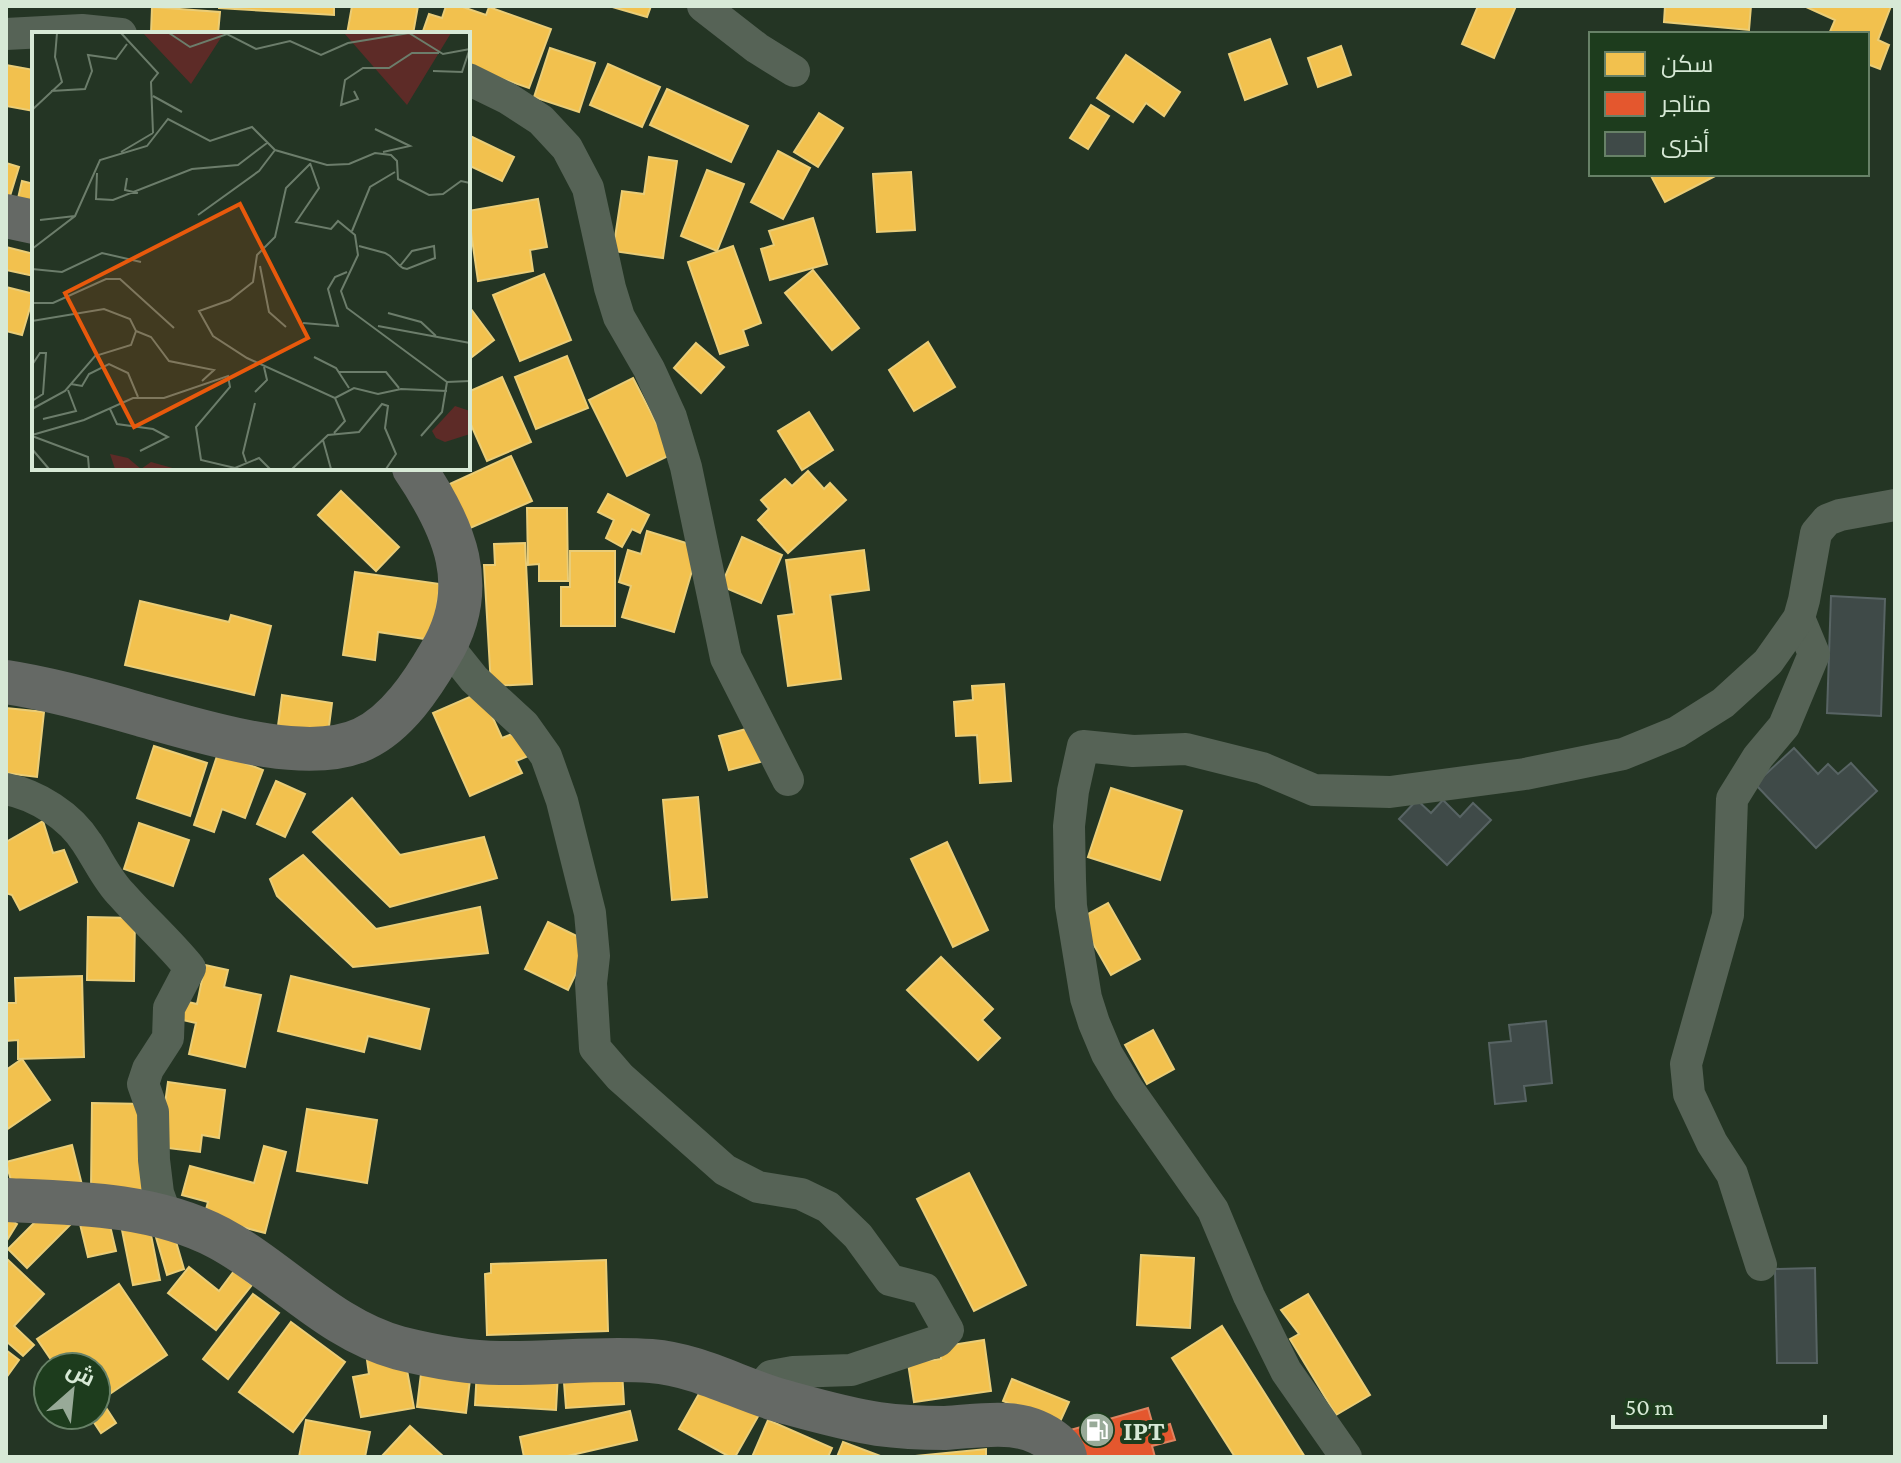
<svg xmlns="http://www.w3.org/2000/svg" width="1901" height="1463" viewBox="0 0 1901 1463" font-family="'Crimson Pro',Cairo,serif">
<rect width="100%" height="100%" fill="#243524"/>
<g fill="#f2c14e" stroke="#eacd77" stroke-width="2">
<path d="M219 6H334V15L219 8Z"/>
<path d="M352 6H418L413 34H347Z"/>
<path d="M446 6H460L486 15 489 7 551 29 529 88 468 67V34H422L429 14 442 18Z"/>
<path d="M609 6H651L647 17Z"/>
<path d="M1478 6H1516L1494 58 1462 44Z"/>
<path d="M1665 6H1751L1749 30 1664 22Z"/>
<path d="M1804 6H1891L1878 40 1889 45 1880 69 1867 64V34H1829L1835 20Z"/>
<path d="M152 7 220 12 218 34 151 33Z"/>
<path d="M1270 39 1287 84 1245 100 1229 54Z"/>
<path d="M1341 46 1351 75 1318 87 1308 58Z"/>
<path d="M550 48 595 63 579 112 534 97Z"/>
<path d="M1126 55 1180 92 1164 116 1146 103 1133 122 1097 98Z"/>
<path d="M608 64 660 87 642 127 590 105Z"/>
<path d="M6 65 34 70V111L6 106Z"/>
<path d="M667 89 748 126 731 162 650 125Z"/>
<path d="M1091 105 1109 116 1088 149 1070 138Z"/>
<path d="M819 113 843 128 818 167 794 152Z"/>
<path d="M468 135 514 157 502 181 468 165Z"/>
<path d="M778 151 810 168 783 219 751 202Z"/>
<path d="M649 157 677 161 663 258 613 251 622 191 644 194Z"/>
<path d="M6 163 19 167 6 209Z"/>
<path d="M707 170 744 184 717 251 681 236Z"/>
<path d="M911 172 915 230 877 232 873 174Z"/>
<path d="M1650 174H1719L1665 202Z"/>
<path d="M22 181 34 184V220L14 216Z"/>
<path d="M538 199 547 247 530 250 533 271 478 281 468 211Z"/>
<path d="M813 218 827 264 770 280 761 249 774 245 769 231Z"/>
<path d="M733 246 761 323 743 330 748 345 720 354 688 262Z"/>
<path d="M6 247 34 254V276L6 270Z"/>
<path d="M813 270 859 328 832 350 785 293Z"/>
<path d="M544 274 571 340 520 361 493 295Z"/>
<path d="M6 287 34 294 22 335 6 331Z"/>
<path d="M468 305 494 340 468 360Z"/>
<path d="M928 342 955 387 914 411 889 370Z"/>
<path d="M696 343 724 367 701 393 674 368Z"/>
<path d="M567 356 588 408 536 429 515 377Z"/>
<path d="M502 377 531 442 487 461 468 418V392Z"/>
<path d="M633 378 672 454 627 476 589 400Z"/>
<path d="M809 412 833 450 802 470 778 431Z"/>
<path d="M511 456 532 501 461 532 441 488Z"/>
<path d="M808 471 824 489 830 483 846 500 788 553 758 520 769 509 761 500 785 479 792 486Z"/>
<path d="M341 491 399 547 376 571 318 515Z"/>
<path d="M608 494 649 515 640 533 632 529 622 547 606 538 614 520 598 512Z"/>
<path d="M527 508H567L568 581H539V564L528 565Z"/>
<path d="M647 531 699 547 674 632 622 617 631 586 619 582 628 550 641 554Z"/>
<path d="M742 537 782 555 761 603 721 586Z"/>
<path d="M525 543 532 684 491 686 484 565H495L494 544Z"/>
<path d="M864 550 869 590 830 595 841 679 788 686 778 616 794 614 786 560Z"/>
<path d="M570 551H615V626H561V587H570Z"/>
<path d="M355 572 440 584 432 640 378 632 375 660 343 655Z"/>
<path d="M140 601 229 622 231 615 271 626 254 695 125 665Z"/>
<path d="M1004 684 1011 781 980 783 977 735 956 736 954 702 973 700 972 686Z"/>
<path d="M481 692 502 738 522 730 533 754 516 761 522 773 470 796 433 713Z"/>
<path d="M282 695 332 703 328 734 278 726Z"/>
<path d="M6 708 44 712 37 777 6 773Z"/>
<path d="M754 727 764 761 729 770 719 736Z"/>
<path d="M154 746 207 763 190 816 137 798Z"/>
<path d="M218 753 263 770 245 818 222 809 214 832 194 825Z"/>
<path d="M276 781 305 794 285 837 257 824Z"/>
<path d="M1111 788 1182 811 1160 880 1088 857Z"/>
<path d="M698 797 707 897 672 900 663 800Z"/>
<path d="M352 798 400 855 484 837 497 878 390 907 313 832Z"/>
<path d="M43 821 53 853 64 850 77 882 20 910 12 895 6 893V842Z"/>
<path d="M139 823 189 840 173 886 124 869Z"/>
<path d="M947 842 988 930 953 947 911 859Z"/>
<path d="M303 855 376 929 480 907 488 953 353 967 277 896 270 879Z"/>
<path d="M1108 903 1140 959 1111 975 1079 919Z"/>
<path d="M88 917 135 918 134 981 87 980Z"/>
<path d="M548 922 591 943 568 990 525 969Z"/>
<path d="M941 957 993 1009 982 1020 1000 1038 978 1060 907 990Z"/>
<path d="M205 965 228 970 224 987 261 995 245 1067 189 1054 196 1023 174 1018 179 1000 197 1004Z"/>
<path d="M82 976 84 1057 18 1059V1040L6 1041V1003H16L15 978Z"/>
<path d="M291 976 429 1009 420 1049 368 1036 364 1052 278 1031Z"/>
<path d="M1153 1030 1174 1069 1147 1084 1125 1045Z"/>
<path d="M22 1059 50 1100 6 1130V1070Z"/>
<path d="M168 1082 225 1090 219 1138 202 1135 200 1152 159 1147Z"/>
<path d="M92 1103 146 1104V1190H91Z"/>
<path d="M307 1109 377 1120 367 1183 297 1171Z"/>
<path d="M72 1145 83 1189 13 1188 6 1162Z"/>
<path d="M264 1146 286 1152 265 1233 204 1217 208 1202 182 1195 190 1166 254 1183Z"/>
<path d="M969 1173 1026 1285 974 1311 917 1199Z"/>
<path d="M54 1203 73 1222 27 1268 8 1249Z"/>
<path d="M107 1213 116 1251 88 1257 79 1220Z"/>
<path d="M6 1217 17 1224 6 1242Z"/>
<path d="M148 1220 160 1280 133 1285 121 1225Z"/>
<path d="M172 1228 184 1269 167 1275 155 1234Z"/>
<path d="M1141 1255 1194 1258 1190 1328 1137 1325Z"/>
<path d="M7 1259 44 1294 14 1326 34 1345 23 1356 6 1341Z"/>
<path d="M606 1260 608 1331 487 1335 485 1274 491 1273V1264Z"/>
<path d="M189 1267 219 1291 234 1271 252 1285 216 1330 168 1293Z"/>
<path d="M119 1284 167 1355 101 1400 116 1423 101 1433 89 1415H96V1367H56L37 1339Z"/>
<path d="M253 1294 279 1313 228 1379 203 1359Z"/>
<path d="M1308 1294 1370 1395 1336 1415 1290 1339 1299 1334 1281 1310Z"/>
<path d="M291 1322 345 1362 293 1432 239 1392Z"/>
<path d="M1222 1326 1305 1457H1235L1172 1358Z"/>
<path d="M984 1340 991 1391 914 1402 908 1363 941 1359 939 1347Z"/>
<path d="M6 1350 19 1360 6 1378Z"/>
<path d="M404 1354 414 1408 361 1417 353 1377 369 1374 367 1360Z"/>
<path d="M422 1365 471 1371 466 1413 417 1407Z"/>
<path d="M477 1369 558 1373 556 1410 475 1405Z"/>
<path d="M563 1370 622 1371 624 1404 566 1408Z"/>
<path d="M1012 1379 1069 1402 1059 1424 1003 1401Z"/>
<path d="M705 1383 760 1413 735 1457H730L679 1429Z"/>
<path d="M630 1411 637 1440 563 1457H524L520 1437Z"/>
<path d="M306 1420 370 1432 365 1457H299Z"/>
<path d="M768 1420 832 1448 828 1457H752Z"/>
<path d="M410 1426 444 1457H381Z"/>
<path d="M843 1442 883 1457H837Z"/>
<path d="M986 1449V1457H905Z"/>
</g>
<path fill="#e4572e" stroke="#e08360" stroke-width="2" d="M1148 1408 1154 1429 1170 1424 1175 1440 1152 1446 1155 1457H1074L1067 1431Z"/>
<g fill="#3f4a48" stroke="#586464" stroke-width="2">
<path d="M1831 596 1885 599 1881 716 1827 713Z"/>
<path d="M1794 748 1818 774 1828 764 1838 774 1851 763 1877 791 1816 848 1755 784Z"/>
<path d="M1417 800 1431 813 1443 800 1460 817 1473 803 1491 820 1447 865 1399 819Z"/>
<path d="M1546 1021 1552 1083 1524 1086 1526 1101 1495 1104 1489 1043 1511 1041 1509 1025Z"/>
<path d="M1815 1268 1817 1363H1777L1775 1269Z"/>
</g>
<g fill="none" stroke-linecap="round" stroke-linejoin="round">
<g stroke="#566356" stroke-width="32">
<path d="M703 6 757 48 794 71"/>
<path d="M6 34 82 30 121 34"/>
<path d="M468 79 507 98 541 120 567 148 588 188 610 288 619 317 649 369 671 417 686 467 726 658 788 780"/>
<path d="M446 644 474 679 524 725 546 756 562 801 590 913 594 956 591 983 595 1048 620 1077 725 1170 758 1187 801 1194 828 1207 858 1236 890 1280 925 1289 948 1330 938 1341 851 1370 793 1372 771 1376 764 1384 775 1399"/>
<path d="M6 789C37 795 70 816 87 843 99 861 107 880 122 895 144 920 169 942 190 968L169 1008 168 1038 148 1069 143 1084 153 1112 154 1160 158 1193 167 1218"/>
<path d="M1761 1265 1732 1174 1712 1143 1689 1094 1686 1064 1728 915 1732 799 1758 757 1784 726 1814 654 1799 618"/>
<path d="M1346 1457 1286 1371 1249 1296 1213 1210 1128 1089 1107 1054 1094 1023 1086 998 1071 906 1070 880 1069 826 1073 791 1083 746 1133 751 1186 749 1262 768 1314 790 1390 792 1525 774 1623 754 1677 732 1723 703 1768 662 1799 618 1804 600 1816 533 1827 520 1840 515 1895 505"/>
</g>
<g stroke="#656965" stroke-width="44">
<path d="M6 216 34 222"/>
<path d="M6 682C52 689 98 702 142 715 201 731 306 766 363 739 397 723 422 685 440 654 481 587 454 527 414 468"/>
<path d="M6 1200C77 1203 154 1204 219 1238 281 1271 329 1329 399 1348 431 1356 467 1363 500 1363 550 1364 601 1357 651 1361 698 1365 735 1387 778 1400 811 1409 845 1419 878 1424 900 1427 922 1428 945 1428 983 1426 1022 1416 1055 1443 1060 1448 1063 1449 1065 1457"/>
</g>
</g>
<defs>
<g id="fuel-disc" transform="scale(1.8)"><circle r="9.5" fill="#98aa98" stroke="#1d3c1d"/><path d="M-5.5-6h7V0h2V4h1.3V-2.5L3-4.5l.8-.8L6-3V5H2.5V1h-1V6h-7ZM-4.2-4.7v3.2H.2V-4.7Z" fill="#fff"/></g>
</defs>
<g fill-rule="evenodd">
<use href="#fuel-disc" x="1097" y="1430"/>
</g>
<g text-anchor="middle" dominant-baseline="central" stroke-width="8" stroke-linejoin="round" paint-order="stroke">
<g font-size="28" font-weight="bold" fill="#d7e9d6" stroke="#1d3c1d" text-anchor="start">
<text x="1123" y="1430">IPT</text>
</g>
</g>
<g transform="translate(32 32)">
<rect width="438" height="438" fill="#243524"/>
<path d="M111 1H192L159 52ZM312 1H419L375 73ZM423 374 438 379V402L413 410 404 406 400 399ZM78 422 96 426 109 437 119 430 144 437H83Z" fill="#5d2b27"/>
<path fill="none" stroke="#6c7d6b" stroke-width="2" d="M89 1 126 41 119 50 121 101M137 1 158 15 195 2 224 17 258 9 289 23 316 11 377 1 411 22 438 17M401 39 430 40 437 19M19 59 53 57 60 39 56 23 84 27 95 12M322 59 326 67 309 73 313 48 331 36H357L380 21H407M121 64 150 80M0 78 30 50 23 25 25 1M343 97 378 114 351 120M89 120 121 101M278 131 287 156 264 190 299 197 306 189 323 203 326 223 309 259 315 276 415 350 438 349M278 132 254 156 243 205 225 223 221 250 198 268 167 279 181 304 215 326 303 366 313 389 302 401M65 141 64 167 81 168 160 137 206 133 235 111M95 146 93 158 106 161M166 183 227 139 243 118M8 188 43 184M320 199 338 155 363 140M327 214 353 221 358 224 368 234 371 236 375 237 403 226 402 214 380 219 368 234M0 217 43 184 68 128 115 114 136 87 178 109 220 95 243 118 295 133 317 132 343 121 359 123 365 129 366 147 397 163 411 162 429 149 438 151M228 234 237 280 254 295M0 237 30 240 70 221 109 230M0 271H21L74 247H88L142 296M356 281 389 290 404 304M0 289 72 277 98 287 104 299 99 313 63 324 33 359 0 377M271 291 306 294 296 257 303 245 315 240M346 294 438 311M104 299 119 305 137 329 182 338 170 349M282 325 304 336 317 356M0 333 8 321H14L11 362 0 369M306 340H354L367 356M39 352 50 354 57 342 77 332 96 341 106 365M223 360 235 348 232 335M303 366 322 356 346 362 369 357 415 359M78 377 85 392 121 397 136 405 108 419M11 387 44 379 36 358M0 403 52 388 101 366H132L196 344 198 355 164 395 169 428 203 436 227 426 238 437M0 404 56 425 57 437M389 404 410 380 415 350M291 408 299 437M0 417 17 437M214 430 211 421 223 371M260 437 296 403 327 400 350 372 356 374 353 396 364 422 354 437"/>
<path fill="#e8590c" fill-opacity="0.15" stroke="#e8590c" stroke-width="4" d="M208 172 276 306 102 395 33 261Z"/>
<rect width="438" height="438" fill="none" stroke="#d7e9d6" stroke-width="4"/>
</g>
<rect width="1901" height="1463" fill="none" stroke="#d7e9d6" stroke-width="16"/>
<rect x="1589" y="32" width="280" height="144" fill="#1d3c1d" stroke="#678167" stroke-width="2"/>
<rect x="1605" y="52" width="40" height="24" fill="#f2c14e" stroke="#678167" stroke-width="2"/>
<text x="1661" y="72" font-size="24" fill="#d7e9d6">سكن</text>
<rect x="1605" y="92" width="40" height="24" fill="#e4572e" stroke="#678167" stroke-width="2"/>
<text x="1661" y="112" font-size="24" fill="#d7e9d6">متاجر</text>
<rect x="1605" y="132" width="40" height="24" fill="#3f4a48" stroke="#678167" stroke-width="2"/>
<text x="1661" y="152" font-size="24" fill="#d7e9d6">أخرى</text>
<g transform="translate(72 1391) rotate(27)"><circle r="38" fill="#1d3c1d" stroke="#678167" stroke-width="2"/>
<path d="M0-6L14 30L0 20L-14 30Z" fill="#98aa98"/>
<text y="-12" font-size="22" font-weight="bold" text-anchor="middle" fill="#d7e9d6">ش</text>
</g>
<path d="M1613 1415v12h212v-12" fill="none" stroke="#d7e9d6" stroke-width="4"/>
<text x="1625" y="1415" font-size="24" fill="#d7e9d6" stroke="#1d3c1d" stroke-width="6" paint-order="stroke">50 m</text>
</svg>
